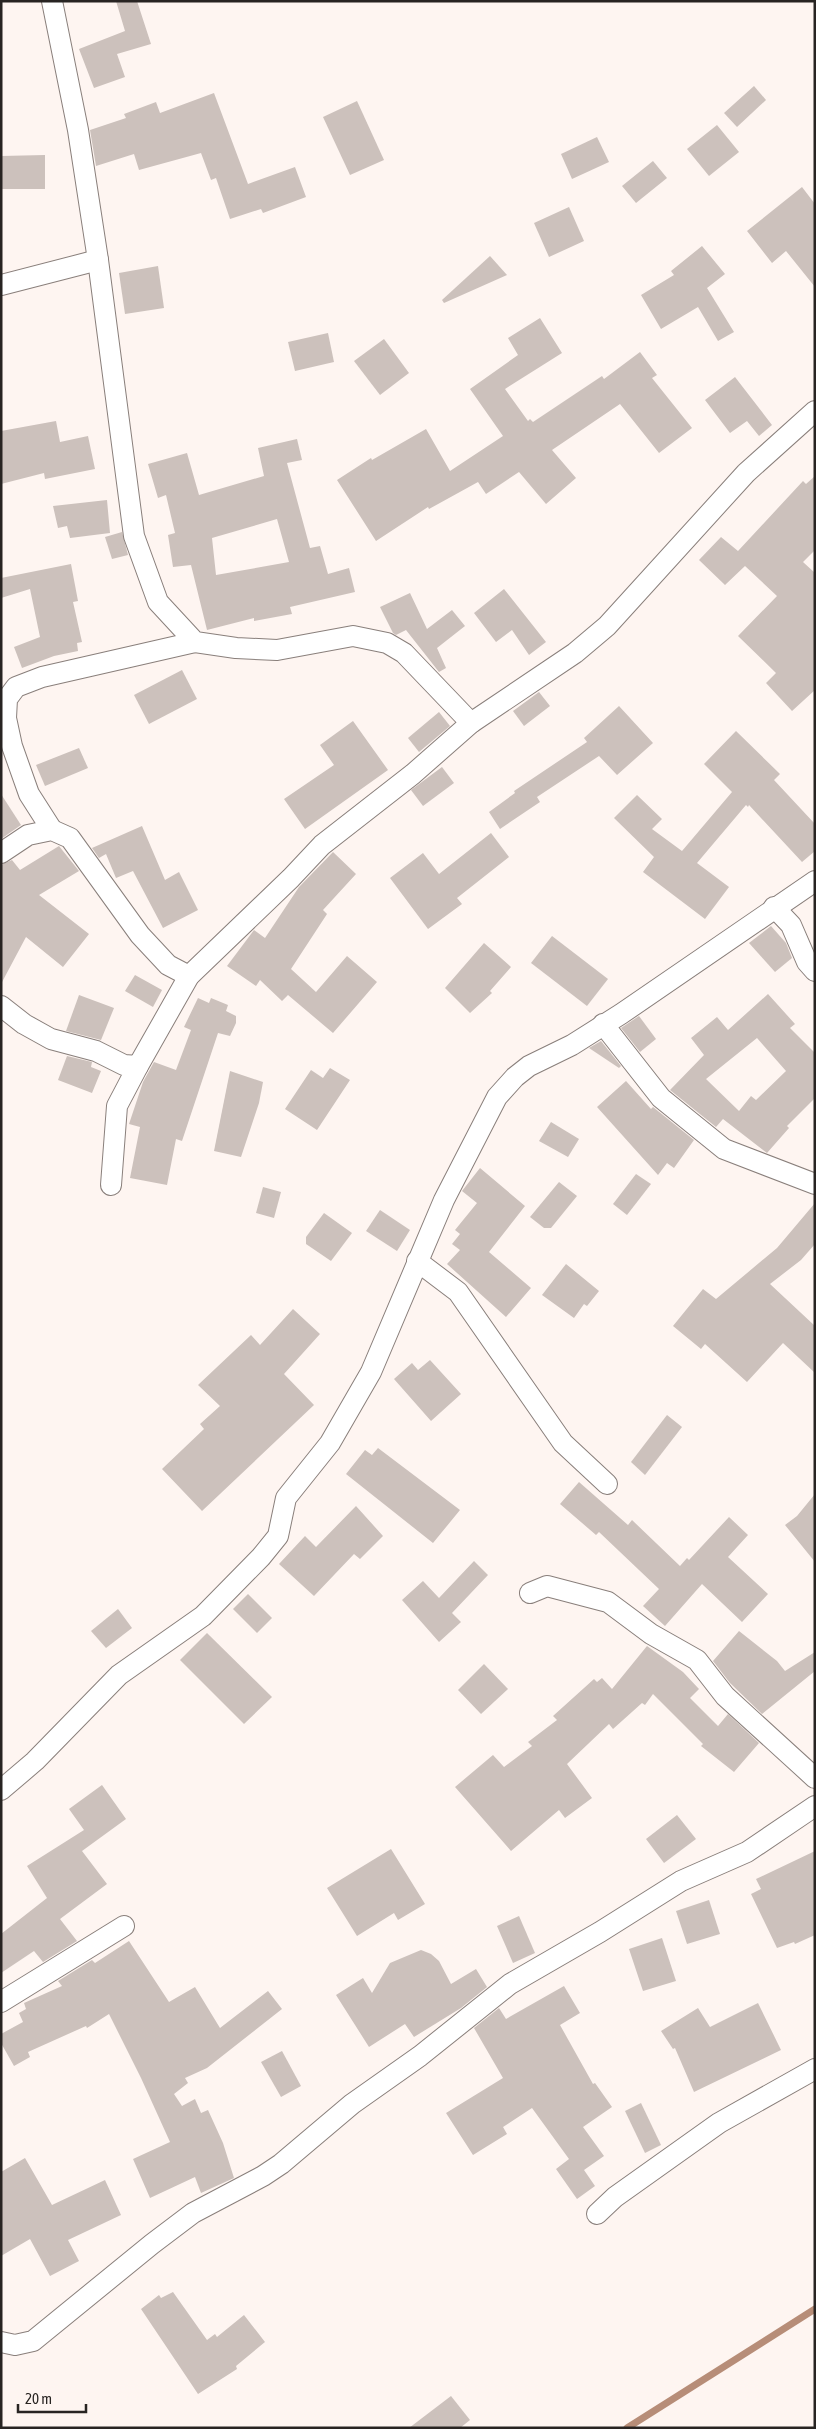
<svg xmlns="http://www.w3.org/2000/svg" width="816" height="2429" viewBox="0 0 816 2429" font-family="'Asap Condensed',sans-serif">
<rect width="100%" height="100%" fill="#fef5f1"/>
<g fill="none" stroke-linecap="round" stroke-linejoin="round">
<path stroke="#b78d78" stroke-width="7" d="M627 2428 815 2309"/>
</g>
<g fill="#ccc1bc" fill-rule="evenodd">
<path d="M116 1H137L151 44 117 54 125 77 94 88 79 49 125 31Z"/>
<path d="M754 86 766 100 737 127 724 113Z"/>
<path d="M214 93 248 184 295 167 306 197 263 213 261 209 230 219 216 178 211 180 201 153 139 170 134 154 96 166 90 130 126 118 124 114 156 102 160 113Z"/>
<path d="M357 101 384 160 350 175 323 117Z"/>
<path d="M717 125 739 152 709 176 687 149Z"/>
<path d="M597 137 609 162 572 179 561 154Z"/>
<path d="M45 155V189H1V156Z"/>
<path d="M653 161 667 178 636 203 622 186Z"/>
<path d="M802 187 815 204V287L786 251 772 263 747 231Z"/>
<path d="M569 207 584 241 549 257 534 223Z"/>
<path d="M702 246 725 274 707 288 734 332 718 341 698 307 661 329 641 295 674 275 671 271Z"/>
<path d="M490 256 507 275 444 303 442 300Z"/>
<path d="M158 266 164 308 125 314 119 273Z"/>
<path d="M540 318 562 353 505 389 528 421 530 419 533 422 602 376 604 379 640 352 657 375 652 378 692 428 659 453 620 404 552 450 576 478 546 504 519 472 486 494 478 482 429 509 428 507 376 541 337 480 371 458 372 460 426 429 450 471 503 436 470 389 518 355 508 338Z"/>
<path d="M328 333 334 362 295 371 288 342Z"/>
<path d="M384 339 409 373 380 395 354 361Z"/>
<path d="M735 377 772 425 759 436 747 421 730 433 705 400Z"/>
<path d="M56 421 60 442 88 436 95 469 45 479 44 473 1 484V431Z"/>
<path d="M297 439 302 460 287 463 310 548 320 546 328 574 349 568 355 592 290 607 292 614 254 621V618L207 630 191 565 173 567 168 535 175 533 166 495 158 498 148 464 187 453 199 495 264 476 258 448ZM277 519 289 562 216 575 212 538Z"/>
<path d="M815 476V550L803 562 815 573V690L792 711 766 683 776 673 738 636 777 596 745 566 725 585 699 560 721 537 738 551 803 481 806 484Z"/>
<path d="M107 500 110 533 70 538 67 526 58 528 53 506Z"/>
<path d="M122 532 128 555 112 559 105 537Z"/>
<path d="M71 564 78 601 73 602 82 642 77 643 78 651 54 656 22 668 14 647 40 637 30 589 1 598V578Z"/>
<path d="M504 589 546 642 529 655 512 630 496 642 474 613Z"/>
<path d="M410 593 427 629 452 610 465 626 437 648 446 668 439 672 406 630 396 635 393 633 380 607Z"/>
<path d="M182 670 197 699 149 724 134 695Z"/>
<path d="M539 692 550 706 524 726 513 711Z"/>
<path d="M619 706 653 743 617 775 599 756 537 797 540 802 500 829 489 812 515 793 514 791 587 742 584 738Z"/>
<path d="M439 712 450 726 419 752 408 738Z"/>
<path d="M353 721 388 770 305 829 284 799 334 765 320 745Z"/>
<path d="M736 731 780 774 774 780 815 824V851L802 862 749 805 748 807 746 805 697 863 729 887 705 919 643 872 654 857 614 818 637 795 662 819 652 829 682 851 732 792 704 764Z"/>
<path d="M79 748 88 768 45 786 36 765Z"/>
<path d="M442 767 454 783 423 806 411 790Z"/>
<path d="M1 794 21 825 1 839Z"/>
<path d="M142 826 165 880 179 872 198 910 163 928 133 871 116 878 106 854 99 858 92 848Z"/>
<path d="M491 833 509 857 457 898 462 904 428 929 390 878 423 853 439 874Z"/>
<path d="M59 846 79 871 39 895 89 934 63 967 26 937 1 984V865L12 860 20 870Z"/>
<path d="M333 852 356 874 323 910 327 914 291 969 316 992 347 956 377 982 333 1033 288 995 282 1001 260 980 256 986 227 966 254 930 265 938 299 887Z"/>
<path d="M771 926 786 943 792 958 775 972 749 943Z"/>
<path d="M552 936 608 979 587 1006 531 963Z"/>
<path d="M484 943 511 967 490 991 492 993 470 1013 445 988Z"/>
<path d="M135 975 162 990 153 1007 125 991Z"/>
<path d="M768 994 795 1024 790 1028 815 1053V1098L787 1126 789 1128 767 1153 723 1119 716 1127 670 1090 704 1055 691 1038 717 1017 728 1030ZM757 1038 786 1071 756 1100 751 1096 739 1111 706 1079Z"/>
<path d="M79 995 114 1008 101 1040 66 1031Z"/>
<path d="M198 998 209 1003 211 998 228 1005 226 1011 236 1016V1023L230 1036 218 1033 182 1141 176 1139 167 1185 130 1178 140 1127 129 1124 143 1082 154 1062 176 1070 191 1030 184 1027Z"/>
<path d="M639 1016 656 1039 640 1052 621 1028Z"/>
<path d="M601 1041 621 1066 619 1068 589 1048Z"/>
<path d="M67 1056 92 1062 91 1067 101 1071 92 1093 58 1080Z"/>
<path d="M330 1068 350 1080 317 1130 285 1109 311 1070 323 1078Z"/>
<path d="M230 1071 263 1082 259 1103 241 1157 214 1151Z"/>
<path d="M626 1081 651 1109 653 1107 694 1140 674 1168 667 1163 658 1175 597 1107Z"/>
<path d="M551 1122 579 1139 568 1157 539 1141Z"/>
<path d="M480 1168 525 1206 489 1252 531 1288 506 1317 447 1264 460 1250 452 1244 460 1234 455 1230 477 1203 462 1191Z"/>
<path d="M636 1174 651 1184 627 1215 613 1204Z"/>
<path d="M559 1182 577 1196 551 1228H544L530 1217Z"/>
<path d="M263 1187 281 1192 274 1218 256 1213Z"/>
<path d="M815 1203V1244L801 1260 770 1284 815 1326V1373L783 1343 747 1382 705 1344 701 1349 673 1326 703 1289 716 1299 777 1248Z"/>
<path d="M380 1210 410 1230 397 1251 366 1231Z"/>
<path d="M324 1213 352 1233 331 1261 306 1244V1237Z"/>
<path d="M566 1264 599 1291 587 1306 584 1304 574 1318 542 1295Z"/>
<path d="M293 1309 320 1334 284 1374 314 1405 202 1511 162 1469 204 1429 200 1424 220 1406 198 1385 251 1335 260 1345Z"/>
<path d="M430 1360 461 1394 431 1421 394 1379 412 1363 418 1370Z"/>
<path d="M667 1415 682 1427 645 1475 631 1462Z"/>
<path d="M378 1448 460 1510 433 1543 346 1474 365 1450 372 1455Z"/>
<path d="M579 1482 628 1525 632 1520 680 1566 687 1558 689 1560 729 1517 748 1535 728 1557 768 1594 742 1622 702 1584 665 1626 643 1606 659 1589 599 1532 596 1535 560 1504Z"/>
<path d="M815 1494V1562L785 1525 797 1516Z"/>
<path d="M356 1506 383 1536 360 1559 354 1554 314 1596 279 1564 305 1536 316 1547Z"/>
<path d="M474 1561 488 1575 452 1613 461 1622 439 1642 402 1600 423 1581 439 1598Z"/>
<path d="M248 1594 272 1618 257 1633 233 1609Z"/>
<path d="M118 1609 132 1628 106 1648 91 1631Z"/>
<path d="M739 1631 777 1661 785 1671 815 1652V1671L762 1714 730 1683 713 1661Z"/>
<path d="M207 1633 272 1697 244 1724 180 1660Z"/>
<path d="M647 1646 683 1672 699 1689 690 1698 718 1726 728 1714 759 1743 734 1772 701 1746 703 1744 653 1694 645 1705 642 1703 613 1729 609 1724 567 1764 592 1798 565 1818 559 1810 511 1851 455 1787 493 1755 504 1767 532 1746 528 1742 557 1720 553 1716 594 1679 597 1682 602 1678 612 1689Z"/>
<path d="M484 1664 508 1689 481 1714 458 1690Z"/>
<path d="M102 1785 126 1819 82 1851 107 1884 60 1919 77 1941 43 1962 34 1951 1 1973V1934L47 1898 27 1866 84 1830 69 1809Z"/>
<path d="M677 1815 696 1839 664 1863 646 1839Z"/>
<path d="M391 1849 425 1904 398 1920 394 1913 357 1936 327 1888Z"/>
<path d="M815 1851V1935L795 1944 794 1942 777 1948 751 1894 761 1889 756 1879Z"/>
<path d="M709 1900 720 1934 687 1944 676 1911Z"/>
<path d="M519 1916 535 1953 513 1963 497 1926Z"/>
<path d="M662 1938 676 1981 643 1991 629 1949Z"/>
<path d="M129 1941 169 2002 195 1987 220 2028 268 1991 282 2009 207 2068 185 2078 188 2083 174 2094 182 2106 195 2099 201 2113 208 2110 223 2143 234 2178 201 2193 195 2177 150 2198 133 2159 170 2142 141 2078 109 2014 87 2028 86 2026 28 2052 30 2057 14 2066 1 2043V2034L23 2022 19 2013 26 2009 24 2003 62 1986 58 1981 92 1960 95 1963Z"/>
<path d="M421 1950 431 1954 439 1961 451 1984 476 1969 487 1987 461 2008 414 2037 405 2024 369 2047 336 1995 363 1978 372 1993 390 1963Z"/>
<path d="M564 1986 580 2013 560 2025 593 2084 595 2083 612 2107 583 2127 604 2156 584 2170 595 2186 577 2199 556 2169 569 2159 532 2108 503 2127 507 2134 473 2155 446 2113 503 2078 474 2028 499 2008 506 2019Z"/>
<path d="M758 2003 781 2050 694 2092 675 2048 673 2049 661 2031 698 2008 710 2027Z"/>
<path d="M282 2051 301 2086 281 2097 261 2062Z"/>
<path d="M641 2103 661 2145 645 2153 625 2111Z"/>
<path d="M25 2158 52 2205 105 2180 121 2215 68 2240 79 2261 50 2276 30 2239 1 2256V2172Z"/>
<path d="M173 2292 207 2340 215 2334 217 2337 244 2315 265 2342 236 2366 237 2369 198 2394 141 2309 159 2295 161 2298Z"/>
<path d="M451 2396 470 2420 460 2428H409Z"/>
</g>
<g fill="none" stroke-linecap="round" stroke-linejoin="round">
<g stroke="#897f7b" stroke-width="22">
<g id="minor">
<path d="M52 1 78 130 98 260 134 536 158 602 195 642 236 648 277 650 353 636 387 643 404 653 471 723"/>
<path d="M1 285 98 260"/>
<path d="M52 830 29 794 12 746 6 718 7 699 16 687 42 677 195 642"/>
<path d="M1 853 28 835 52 830 70 838 140 935 168 965 189 976"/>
<path d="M774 907 791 925 807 962 815 971"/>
<path d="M1 1006 24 1024 51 1039 96 1051 124 1065 138 1066 189 976 291 878 322 845 413 774 471 723 575 653 607 626 746 473 815 411"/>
<path d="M603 1024 661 1098 724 1149 815 1184"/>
<path d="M111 1185 117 1106 138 1066"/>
<path d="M417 1261 458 1292 563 1443 607 1484"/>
<path d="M530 1593 547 1586 608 1602 651 1634 697 1660 725 1696 815 1778"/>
<path d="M1 1790 35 1761 119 1675 203 1616 261 1557 278 1536 286 1498 330 1443 371 1372 444 1200 497 1097 515 1077 529 1066 572 1045 621 1014 815 881"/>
<path d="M1 2002 124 1926"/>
<path d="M597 2214 615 2197 719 2123 815 2069"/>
<path d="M1 2342 15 2345 33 2341 152 2244 193 2213 263 2176 281 2164 352 2104 420 2056 510 1984 600 1932 681 1881 747 1852 815 1806"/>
</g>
</g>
<use href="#minor" stroke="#fff" stroke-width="20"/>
</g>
<rect width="816" height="2429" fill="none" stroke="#282422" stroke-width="5"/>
<path d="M18 2404v8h68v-8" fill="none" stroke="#282422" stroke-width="2.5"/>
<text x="25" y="2404" font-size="15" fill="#282422" stroke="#fef5f1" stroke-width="4" paint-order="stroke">20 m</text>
</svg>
